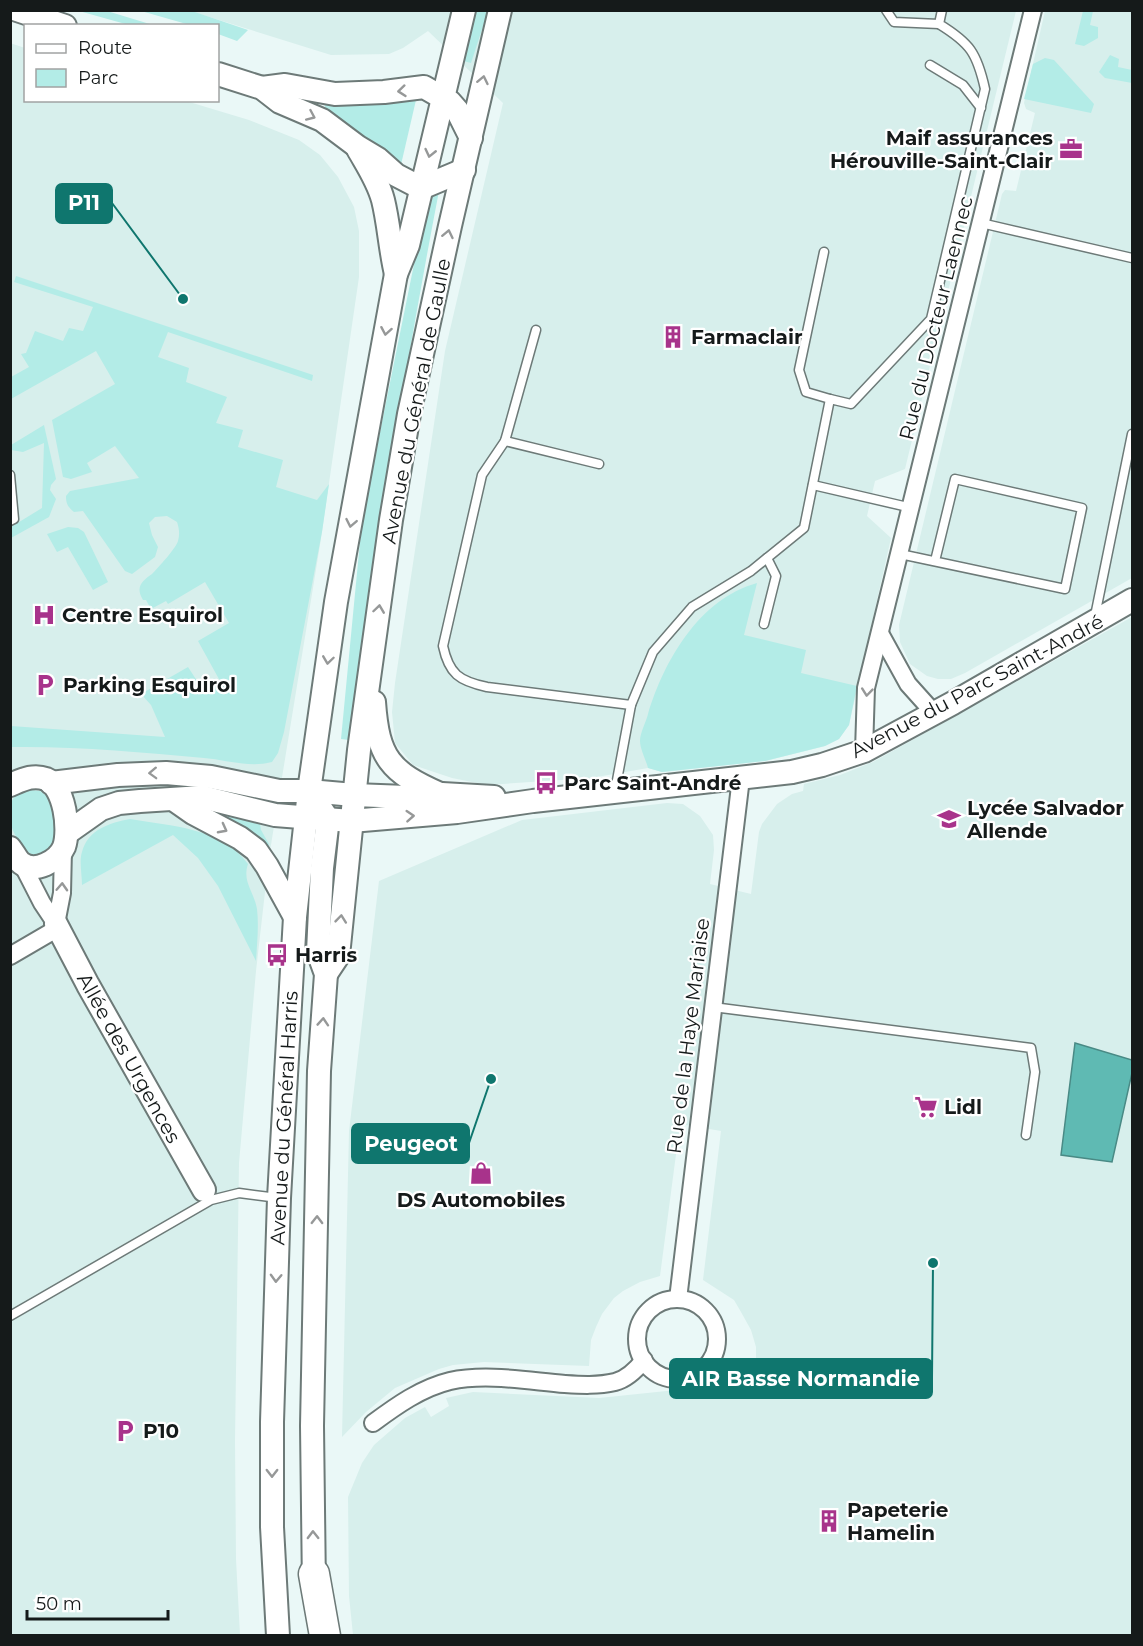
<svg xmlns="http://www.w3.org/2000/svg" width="1143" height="1646" viewBox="0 0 1143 1646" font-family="Montserrat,sans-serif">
<rect width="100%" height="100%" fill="#eaf8f7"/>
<g fill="#d7efec">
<path d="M190 11H1016L905 469 875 481 867 516 891 538 849 725 839 739 825 746 765 761 662 772 648 768 591 778 487 785 452 778 413 765 395 743 392 712 395 683 445 351 503 103 428 31 403 48 389 54 331 55Z"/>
<path d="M1045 11H1132V578L965 673 951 679H938L927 676 910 664 900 642 899 625 1002 194 1005 190 1016 191 1035 113 1026 109 1024 103Z"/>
<path d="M10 43 25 48 26 100 186 101 249 120 299 140 320 155 338 177 354 207 359 231V277L320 545 269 857 256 971 239 1163 235 1441 236 1559 240 1635H11Z"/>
<path d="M1132 617V1635H353L349 1596 348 1497 362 1463 374 1445 405 1418 425 1407 431 1417 449 1406 446 1398 473 1392 599 1398 753 1382 756 1369V1347L751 1330 741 1312 734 1300 703 1280 721 1131 680 1124 660 1276 640 1282 623 1291 614 1298 602 1314 596 1327 591 1340 589 1366 484 1362 453 1365 439 1369 395 1388 366 1412 342 1437 349 1131 379 881 522 820 667 803 683 804 700 816 713 835 714 850 710 884 751 894 759 832 762 824 777 804 792 794 803 791 804 784 840 775 873 762Z"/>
</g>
<g fill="#b3ece7">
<path d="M79 11H107L153 25H129Z"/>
<path d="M141 11H192L248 30 237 41 218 34V26L190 25Z"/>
<path d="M472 11H488L471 63 460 60Z"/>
<path d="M1083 11H1093L1090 25 1098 27V38L1084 46 1075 44Z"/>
<path d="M1110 55 1119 59 1118 67 1132 70V83L1105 78 1099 72Z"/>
<path d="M1045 58 1054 60 1094 104 1091 113 1024 99 1033 64Z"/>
<path d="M416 100 400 169 326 109 324 104Z"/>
<path d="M439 191C404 373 375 556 349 740L341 739 362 521 428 195Z"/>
<path d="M16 276 313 375 312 381 168 332 158 357 189 368 186 382 227 397 216 423 243 430 238 447 283 460 276 487 317 500 329 484 322 532 284 732 278 753 272 762C249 768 227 760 204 758 140 752 75 746 11 747V726L165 737 151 705 141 694 188 667 203 690 220 681 198 641 229 623 205 582 168 604 166 601 151 609 146 600H143C135 587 142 581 152 574 158 568 176 548 178 541 180 534 179 528 177 522L167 516 155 517 149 523 152 535 158 547 155 557 132 574 125 571 83 511 74 512C68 507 66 504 66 496L70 491 139 478 115 446 87 463 92 472 71 479 63 477 52 420 115 384 96 351 11 399V377L29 367 21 354 26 353 35 331 63 341 69 328 83 331 93 307 14 282Z"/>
<path d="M44 425 56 479 51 485 50 490 56 499 49 517 11 538V527L42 508 44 443 23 452 11 450V445Z"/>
<path d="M68 527 78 528 84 532 108 582 93 590 68 547 57 552 47 534Z"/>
<path d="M757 583 744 635 806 650 801 673 857 686 849 725 839 739 825 746 765 761 662 772 648 768C646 760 640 749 640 741 640 733 646 722 648 714 664 661 699 599 757 583Z"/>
<path d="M30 790 40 791 55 802C55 815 61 841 50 851 47 854 39 856 36 857 19 849 1 817 13 799 17 793 23 792 30 790Z"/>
<path d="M211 810 260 824 261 830 269 844 268 848Z"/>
<path d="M130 819C171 826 223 828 248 864 242 882 254 891 257 909 259 926 257 943 256 961L218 886 198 858 173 835 82 885C82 875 79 861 82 852 88 829 110 823 130 819Z"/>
</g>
<path fill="#5fbab3" stroke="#498a85" stroke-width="1.5" d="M1075 1043 1132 1060V1073L1112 1162 1061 1155Z"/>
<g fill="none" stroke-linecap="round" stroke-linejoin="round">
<g stroke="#6d7a78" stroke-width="11">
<g id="lane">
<path d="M886 10 894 22 939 24"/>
<path d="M930 65 963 85 981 108"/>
<path d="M981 223 1132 258"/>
<path d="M824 252 799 370 806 392 830 399"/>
<path d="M536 330 505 441 482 475 443 646C449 674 459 681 487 687L631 705"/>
<path d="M505 441 599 464"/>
<path d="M10 475 14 519 10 521"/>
<path d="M813 485 912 508"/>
<path d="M900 554 1065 589 1082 508 955 479 935 561"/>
<path d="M1095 616 1132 434"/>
<path d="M764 624 776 576 767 558"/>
<path d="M615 791 631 705 653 652 692 607 751 571 804 528 830 399 851 404 931 319 985 89C977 53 970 43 939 24L942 10"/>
<path d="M713 1007 1031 1048 1035 1072 1026 1135"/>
<path d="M10 1316 211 1200 239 1193 278 1198"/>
</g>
</g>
<g stroke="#6d7a78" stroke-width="20">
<g id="street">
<path d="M881 635 908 684 934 713"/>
<path d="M864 751 866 688 1033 10"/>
<path d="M22 864 42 903 56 924"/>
<path d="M56 924 62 893 63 849"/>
<path d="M10 956 58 928"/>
<path d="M678 1299 741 778"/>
<circle cx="677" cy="1339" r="40"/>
<path d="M373 1423C396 1406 421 1388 450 1381 486 1373 528 1381 565 1384 581 1385 598 1386 615 1382 627 1379 636 1370 644 1360"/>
</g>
</g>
<g stroke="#6d7a78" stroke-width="26">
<g id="secondary">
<path d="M17 10 65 26"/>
<path d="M218 74 262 88 280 102 322 120 358 147 378 159 396 175 421 188 464 170"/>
<path d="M262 88 285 85 335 94 384 92 424 87 450 102 457 110 471 138"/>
<path d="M358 149C367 165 378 181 383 200 389 224 390 249 396 274"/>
<path d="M374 702C378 758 390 772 440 794"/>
<path d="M51 783 118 775 166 773 211 777 279 791H309L354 795 406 797 442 794 494 797"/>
<path d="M10 785C22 780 33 774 46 779 65 787 70 830 64 847 58 861 35 874 21 863 17 860 14 853 10 848"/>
<path d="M173 799 193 813 240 838 256 850 267 866 295 917"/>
<path d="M67 833 101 809 119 803 140 801 202 797 275 815 351 821 457 812 533 801 792 772 822 765 864 751 953 703 1132 600"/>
<path d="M56 924 88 985 204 1190"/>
<path d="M326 974 338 956 359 750 391 520 409 414 450 226 500 10"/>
<path d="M314 1589 312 1426 319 1071 326 974 318 952 322 868 328 819 320 807"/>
<path d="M278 1636 272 1527V1422L279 1198 295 917 309 791 336 602 396 274 408 245 464 10"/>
</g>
</g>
<g stroke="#6d7a78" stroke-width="33">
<path id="highway" d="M314 1574 325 1636"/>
</g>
<use href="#lane" stroke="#fff" stroke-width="8"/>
<use href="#street" stroke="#fff" stroke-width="16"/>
<use href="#secondary" stroke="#fff" stroke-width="22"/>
<use href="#highway" stroke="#fff" stroke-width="30"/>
</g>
<defs><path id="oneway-chevron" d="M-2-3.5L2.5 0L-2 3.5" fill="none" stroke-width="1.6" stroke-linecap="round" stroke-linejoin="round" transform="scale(1.5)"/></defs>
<g stroke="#969898">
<use href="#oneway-chevron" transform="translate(483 80) rotate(-78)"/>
<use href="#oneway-chevron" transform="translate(402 91) rotate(174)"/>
<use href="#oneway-chevron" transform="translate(311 116) rotate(24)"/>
<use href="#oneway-chevron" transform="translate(430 153) rotate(103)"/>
<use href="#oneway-chevron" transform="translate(448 234) rotate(-78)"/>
<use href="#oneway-chevron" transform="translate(386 331) rotate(100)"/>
<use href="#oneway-chevron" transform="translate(351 523) rotate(101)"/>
<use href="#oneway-chevron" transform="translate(379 609) rotate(-82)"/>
<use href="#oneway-chevron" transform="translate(328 660) rotate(98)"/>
<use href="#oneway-chevron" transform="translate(867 692) rotate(96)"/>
<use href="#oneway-chevron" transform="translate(153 773) rotate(178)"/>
<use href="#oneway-chevron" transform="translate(410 816) rotate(-4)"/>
<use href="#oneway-chevron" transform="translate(223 829) rotate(28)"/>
<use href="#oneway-chevron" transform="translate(62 887) rotate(-87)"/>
<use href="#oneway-chevron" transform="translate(341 919) rotate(-84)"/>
<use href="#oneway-chevron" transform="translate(323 1022) rotate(-86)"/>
<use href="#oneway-chevron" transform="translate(317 1220) rotate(-89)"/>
<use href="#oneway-chevron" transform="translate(276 1278) rotate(92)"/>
<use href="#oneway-chevron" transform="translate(272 1473) rotate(90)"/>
<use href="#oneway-chevron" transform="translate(313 1535) rotate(-91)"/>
</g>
<defs>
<g id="office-bare" transform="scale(1.8)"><path d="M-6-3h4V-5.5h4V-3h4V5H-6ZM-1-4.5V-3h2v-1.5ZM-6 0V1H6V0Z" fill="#a8338b" stroke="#fff" stroke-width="2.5" paint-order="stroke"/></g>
<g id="building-bare" transform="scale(1.8)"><path d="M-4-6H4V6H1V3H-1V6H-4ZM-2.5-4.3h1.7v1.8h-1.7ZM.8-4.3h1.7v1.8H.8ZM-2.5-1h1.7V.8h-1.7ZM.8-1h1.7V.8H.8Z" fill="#a8338b" stroke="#fff" stroke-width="2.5" paint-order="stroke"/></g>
<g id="hospital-bare" transform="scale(1.8)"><path d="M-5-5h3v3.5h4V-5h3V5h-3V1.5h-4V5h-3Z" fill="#a8338b" stroke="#fff" stroke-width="2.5" paint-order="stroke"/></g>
<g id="parking-bare" transform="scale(1.8)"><path d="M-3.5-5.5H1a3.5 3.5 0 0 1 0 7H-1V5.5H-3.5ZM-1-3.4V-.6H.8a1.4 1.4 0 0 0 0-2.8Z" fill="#a8338b" stroke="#fff" stroke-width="2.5" paint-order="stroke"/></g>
<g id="bus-bare" transform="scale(1.8)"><path d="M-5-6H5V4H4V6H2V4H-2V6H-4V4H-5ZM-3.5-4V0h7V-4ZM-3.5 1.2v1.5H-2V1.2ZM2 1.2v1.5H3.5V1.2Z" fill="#a8338b" stroke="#fff" stroke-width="2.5" paint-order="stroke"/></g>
<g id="school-bare" transform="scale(1.8)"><path d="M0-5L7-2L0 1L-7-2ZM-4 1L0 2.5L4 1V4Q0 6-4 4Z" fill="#a8338b" stroke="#fff" stroke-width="2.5" paint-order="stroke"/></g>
<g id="supermarket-bare" transform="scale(1.8)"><path d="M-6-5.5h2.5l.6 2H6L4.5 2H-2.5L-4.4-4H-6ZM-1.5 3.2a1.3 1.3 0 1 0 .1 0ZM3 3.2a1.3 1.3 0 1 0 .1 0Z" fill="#a8338b" stroke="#fff" stroke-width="2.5" paint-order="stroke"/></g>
<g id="shop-bare" transform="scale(1.8)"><path d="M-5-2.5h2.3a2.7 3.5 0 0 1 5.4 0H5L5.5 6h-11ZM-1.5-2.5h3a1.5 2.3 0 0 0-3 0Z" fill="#a8338b" stroke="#fff" stroke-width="2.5" paint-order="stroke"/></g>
</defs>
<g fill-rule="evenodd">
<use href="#office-bare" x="1071" y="149"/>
<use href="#building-bare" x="673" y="337"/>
<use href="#hospital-bare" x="44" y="615"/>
<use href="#parking-bare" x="45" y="685"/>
<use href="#bus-bare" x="546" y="783"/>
<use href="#school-bare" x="949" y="819"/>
<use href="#bus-bare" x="277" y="955"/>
<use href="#supermarket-bare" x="926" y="1107"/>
<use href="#shop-bare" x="481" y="1173"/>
<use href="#parking-bare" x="125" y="1431"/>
<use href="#building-bare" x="829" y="1521"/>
</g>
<g text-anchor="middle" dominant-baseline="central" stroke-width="4.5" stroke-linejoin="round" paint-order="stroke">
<g font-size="20" font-weight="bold" fill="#151a1a" stroke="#fff" text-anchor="start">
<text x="1053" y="138" text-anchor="end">Maif assurances<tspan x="1053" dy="23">Hérouville-Saint-Clair</tspan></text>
<text x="691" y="337">Farmaclair</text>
<text x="62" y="615">Centre Esquirol</text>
<text x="63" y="685">Parking Esquirol</text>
<text x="564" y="783">Parc Saint-André</text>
<text x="967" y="808">Lycée Salvador<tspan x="967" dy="23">Allende</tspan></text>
<text x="295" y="955">Harris</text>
<text x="944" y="1107">Lidl</text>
<text x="481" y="1200" text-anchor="middle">DS Automobiles</text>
<text x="143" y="1431">P10</text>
<text x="847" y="1510">Papeterie<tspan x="847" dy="23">Hamelin</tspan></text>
</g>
<g font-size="20" fill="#151a1a" stroke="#fff">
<text transform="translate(936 318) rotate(-76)">Rue du Docteur Laennec</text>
<text transform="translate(416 401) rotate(-79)">Avenue du Général de Gaulle</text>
<text transform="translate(977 686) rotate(-28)">Avenue du Parc Saint-André</text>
<text transform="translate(688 1036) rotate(-83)">Rue de la Haye Mariaise</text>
<text transform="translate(129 1058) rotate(61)">Allée des Urgences</text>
<text transform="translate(284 1118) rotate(-87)">Avenue du Général Harris</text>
</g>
</g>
<path fill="none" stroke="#0f766e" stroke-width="2" d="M183 299L112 203M491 1079L469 1143M933 1263L932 1379"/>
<g fill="#0f766e" stroke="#fff" stroke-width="2">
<circle cx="183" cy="299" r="6"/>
<circle cx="491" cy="1079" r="6"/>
<circle cx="933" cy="1263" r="6"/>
</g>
<g fill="#0f766e" stroke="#0f766e" stroke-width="2">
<rect x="56" y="184" width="56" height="39" rx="6"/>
<rect x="352" y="1124" width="117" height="39" rx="6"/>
<rect x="670" y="1359" width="262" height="39" rx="6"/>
</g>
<g font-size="21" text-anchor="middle" font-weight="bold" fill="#fff">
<text x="84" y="210">P11</text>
<text x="411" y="1151">Peugeot</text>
<text x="801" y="1386">AIR Basse Normandie</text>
</g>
<rect width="1143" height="1646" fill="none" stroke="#151a1a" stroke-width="24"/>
<rect x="24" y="24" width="195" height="78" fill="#ffffff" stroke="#a1a3a3" stroke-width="1.5"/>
<rect x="36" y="44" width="30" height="9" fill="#ffffff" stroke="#a1a3a3" stroke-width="1.5"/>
<text x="78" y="54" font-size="18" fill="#151a1a">Route</text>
<rect x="36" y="69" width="30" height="18" fill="#b3ece7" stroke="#a1a3a3" stroke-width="1.5"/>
<text x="78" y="84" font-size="18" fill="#151a1a">Parc</text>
<path d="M27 1610v9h141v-9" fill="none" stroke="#151a1a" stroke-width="3"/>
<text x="36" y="1610" font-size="18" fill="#151a1a" stroke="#ffffff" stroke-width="4.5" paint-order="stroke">50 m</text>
</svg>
